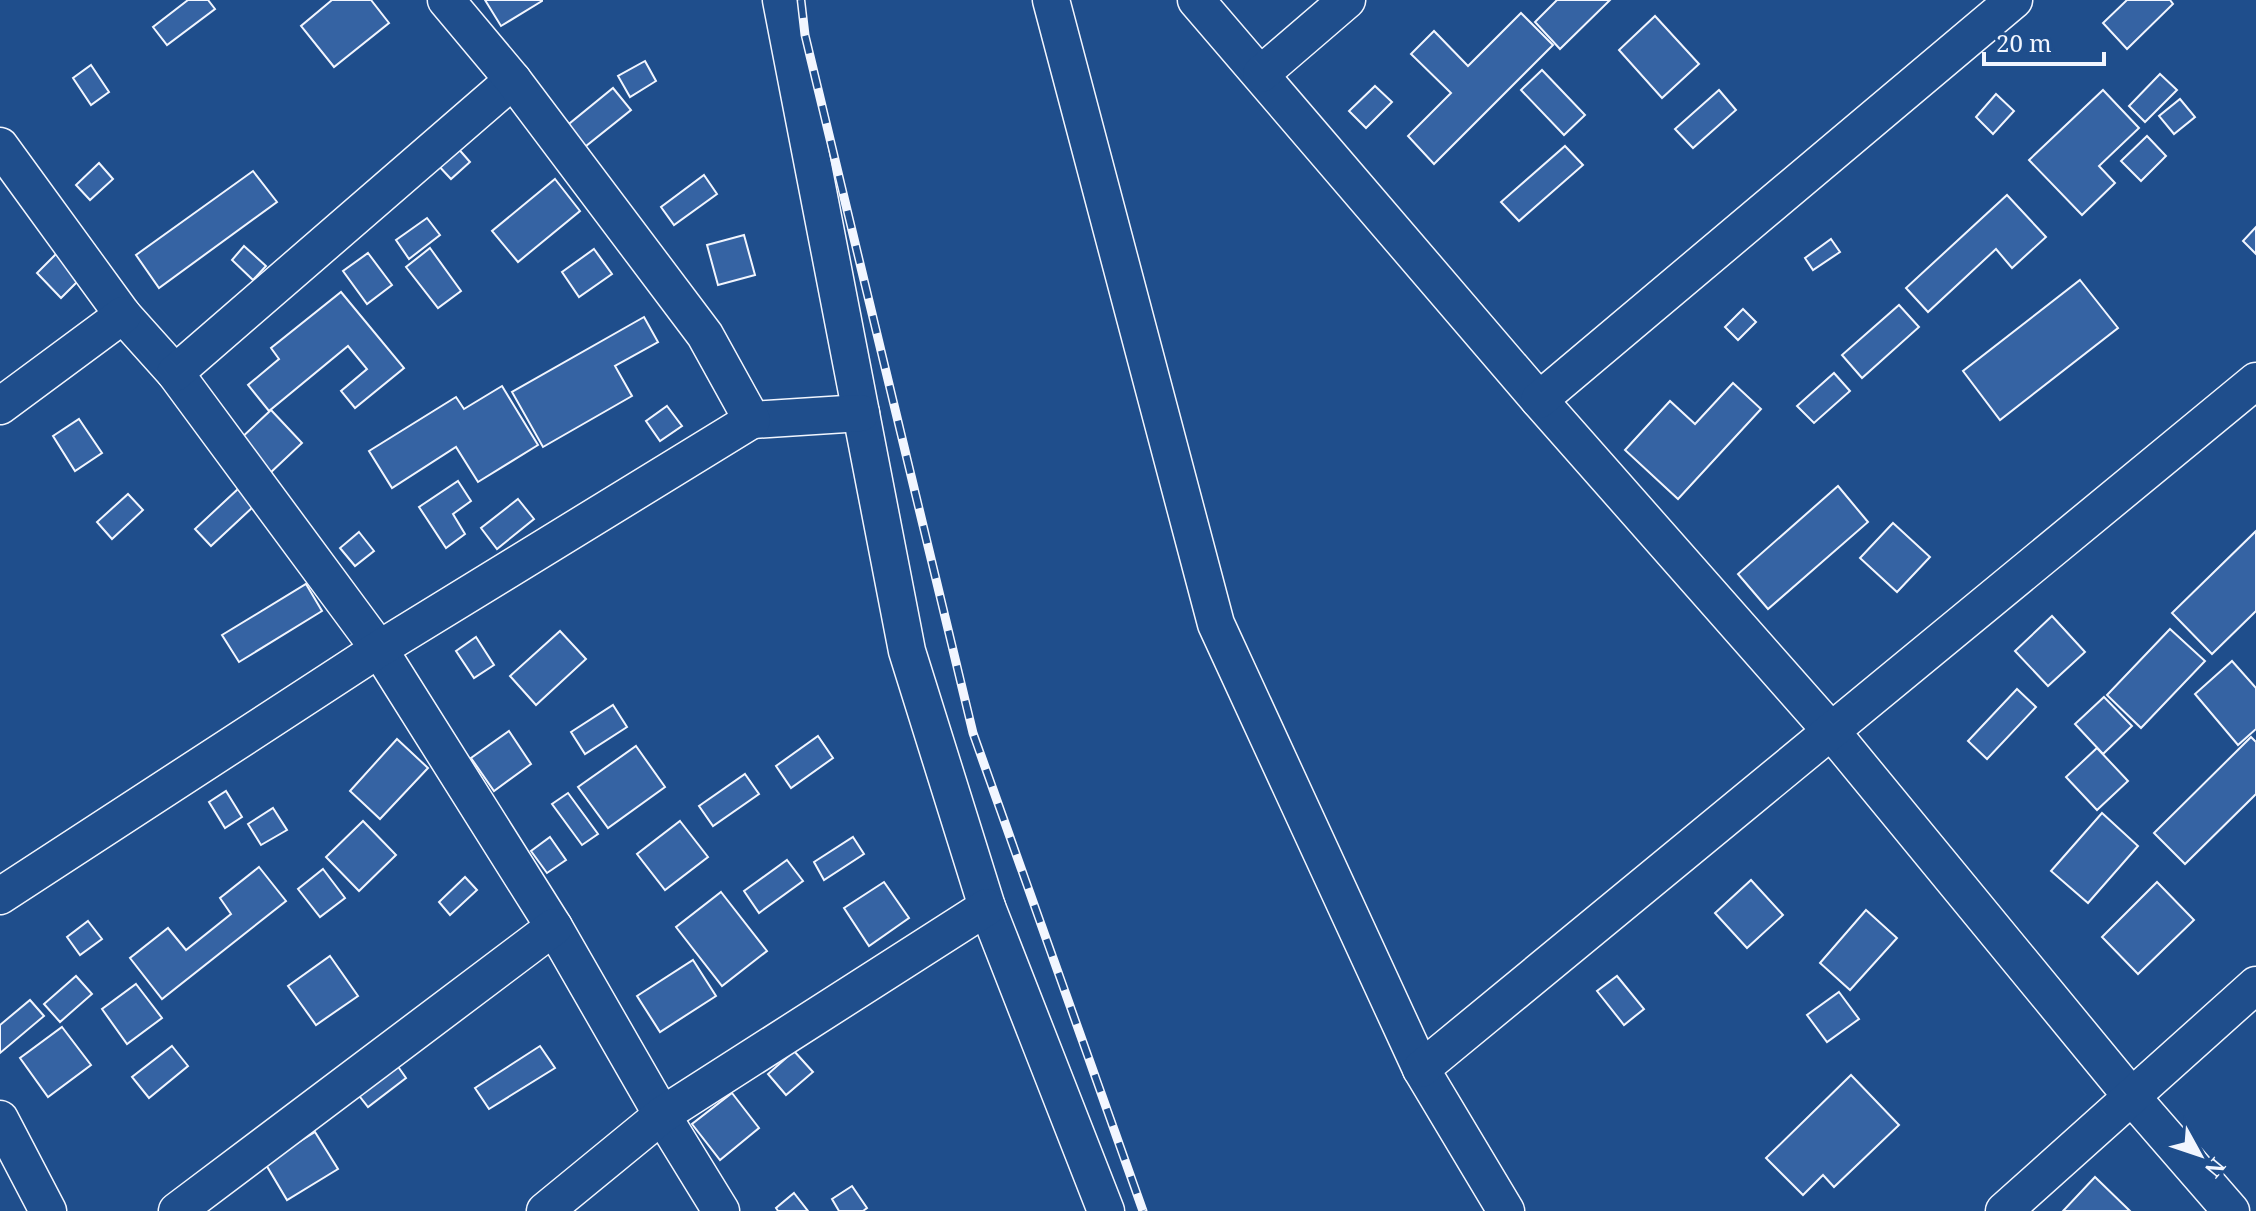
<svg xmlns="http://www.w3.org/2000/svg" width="2256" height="1211" viewBox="0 0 2256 1211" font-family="'Noto Serif',serif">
<rect width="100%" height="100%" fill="#1f4e8c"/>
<g fill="#3563a3" stroke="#f2f6ff" stroke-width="2">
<path d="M188 0H208L215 9 167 45 153 27Z"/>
<path d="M332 0H371L389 23 334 67 301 26Z"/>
<path d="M485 0H542V1L501 26Z"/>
<path d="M1557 0H1610L1560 49 1535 22Z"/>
<path d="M2127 0H2170L2173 4 2127 49 2103 23Z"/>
<path d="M1521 13 1553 45 1434 164 1408 136 1451 93 1411 54 1434 31 1468 66Z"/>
<path d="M1655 16 1699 64 1662 98 1619 50Z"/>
<path d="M645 61 656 81 630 97 618 76Z"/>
<path d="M91 65 109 92 91 105 73 78Z"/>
<path d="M1542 70 1585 115 1564 135 1521 90Z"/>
<path d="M2160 74 2177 90 2145 122 2129 106Z"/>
<path d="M1375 86 1392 102 1366 128 1349 111Z"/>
<path d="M613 88 631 110 581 150 564 128Z"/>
<path d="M1719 90 1736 110 1693 148 1675 129Z"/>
<path d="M2103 90 2139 128 2099 166 2115 183 2082 215 2029 160Z"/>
<path d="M1996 94 2014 111 1993 134 1976 117Z"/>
<path d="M2180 99 2195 117 2174 134 2159 116Z"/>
<path d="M2147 136 2166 156 2141 181 2121 161Z"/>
<path d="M456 146 470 162 451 179 436 163Z"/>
<path d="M1565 146 1583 165 1519 221 1501 202Z"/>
<path d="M99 163 113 179 90 200 76 185Z"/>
<path d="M253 171 277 202 159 288 136 255Z"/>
<path d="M704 175 717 194 674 225 661 207Z"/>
<path d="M555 179 580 211 518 262 492 231Z"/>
<path d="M2007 195 2046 237 2012 268 1996 249 1928 312 1906 288Z"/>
<path d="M427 218 440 235 409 259 396 240Z"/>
<path d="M2256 227V254L2243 241Z"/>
<path d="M744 235 755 275 718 285 707 245Z"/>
<path d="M1831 239 1840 252 1813 270 1805 258Z"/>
<path d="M244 246 266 266 253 280 232 260Z"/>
<path d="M430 248 461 291 438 308 406 267Z"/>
<path d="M594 249 612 274 579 297 562 272Z"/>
<path d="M368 253 392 285 367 304 343 271Z"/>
<path d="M56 254 80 279 61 298 37 273Z"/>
<path d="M2080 280 2118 328 2000 420 1963 371Z"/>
<path d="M341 292 404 368 355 408 341 391 367 369 348 346 269 411 248 385 279 359 271 348Z"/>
<path d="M1899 305 1919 327 1862 378 1842 355Z"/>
<path d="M1743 309 1756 322 1738 340 1725 327Z"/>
<path d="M644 317 658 342 615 366 632 396 543 447 512 392Z"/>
<path d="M1834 373 1850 391 1814 423 1797 406Z"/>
<path d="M1733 383 1761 409 1678 499 1625 450 1670 401 1695 424Z"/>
<path d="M502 386 538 445 478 482 456 447 392 488 369 451 456 397 464 409Z"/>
<path d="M667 406 682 426 660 441 646 421Z"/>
<path d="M271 410 302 443 269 474 238 441Z"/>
<path d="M79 419 102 453 75 471 53 436Z"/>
<path d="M458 481 471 501 453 514 465 534 446 548 419 507Z"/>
<path d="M1838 486 1868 522 1768 609 1738 574Z"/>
<path d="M238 489 254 506 211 546 195 529Z"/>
<path d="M128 494 143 510 112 539 97 522Z"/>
<path d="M518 499 534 519 497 549 481 528Z"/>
<path d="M1893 523 1930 557 1897 592 1860 558Z"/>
<path d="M2256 531V611L2212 654 2172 613Z"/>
<path d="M359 532 374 551 355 566 340 548Z"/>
<path d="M306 584 322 611 239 662 222 635Z"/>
<path d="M2052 616 2085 652 2048 686 2015 651Z"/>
<path d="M2170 629 2205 661 2141 728 2107 695Z"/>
<path d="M560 631 586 659 536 705 510 676Z"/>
<path d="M476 637 494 665 474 678 456 651Z"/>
<path d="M2232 661 2256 688V729L2238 745 2195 694Z"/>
<path d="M2017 689 2036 707 1987 759 1968 741Z"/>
<path d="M2104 697 2132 726 2103 754 2075 724Z"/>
<path d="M613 705 627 727 585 754 571 732Z"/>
<path d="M509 731 531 764 494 791 471 758Z"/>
<path d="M818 736 833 758 791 788 776 766Z"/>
<path d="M2251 737 2256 742V794L2185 864 2154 833Z"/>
<path d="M397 739 428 768 380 819 350 791Z"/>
<path d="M636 746 665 787 608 828 578 787Z"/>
<path d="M2097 748 2128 781 2097 810 2066 777Z"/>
<path d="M745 774 759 794 713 826 699 806Z"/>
<path d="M226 791 242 817 225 828 209 802Z"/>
<path d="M568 793 598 834 582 845 552 804Z"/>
<path d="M273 808 287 830 261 845 248 824Z"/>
<path d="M2102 813 2138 846 2088 903 2051 871Z"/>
<path d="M363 821 396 855 359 891 326 857Z"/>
<path d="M680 821 708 857 665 890 637 854Z"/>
<path d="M550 837 566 860 547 873 531 851Z"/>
<path d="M853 837 864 854 824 880 814 862Z"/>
<path d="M787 860 803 881 759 913 744 891Z"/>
<path d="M259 867 286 901 162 999 130 958 168 928 186 950 231 914 220 898Z"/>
<path d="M323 869 345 898 320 917 298 889Z"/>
<path d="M465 877 477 890 450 915 439 902Z"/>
<path d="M1751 880 1783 915 1747 948 1715 913Z"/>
<path d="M884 882 909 918 869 946 844 908Z"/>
<path d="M2157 882 2194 920 2138 974 2102 937Z"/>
<path d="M721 892 767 951 722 986 676 927Z"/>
<path d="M1866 910 1897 938 1850 990 1820 963Z"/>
<path d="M88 921 102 939 80 955 67 937Z"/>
<path d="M330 956 358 996 316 1025 288 986Z"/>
<path d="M693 960 716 996 660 1032 637 996Z"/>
<path d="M76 976 92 994 60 1022 44 1004Z"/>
<path d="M1617 976 1644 1009 1624 1025 1597 991Z"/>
<path d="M136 984 162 1018 127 1044 102 1009Z"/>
<path d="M1839 992 1859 1019 1827 1042 1807 1015Z"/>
<path d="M30 1000 44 1016 0 1053V1025Z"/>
<path d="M62 1027 91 1065 48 1097 20 1058Z"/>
<path d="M172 1046 188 1066 149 1098 132 1077Z"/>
<path d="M540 1046 555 1068 489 1109 475 1088Z"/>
<path d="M794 1051 813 1072 786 1095 768 1074Z"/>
<path d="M392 1058 406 1078 368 1107 353 1088Z"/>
<path d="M1851 1075 1899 1125 1834 1187 1823 1175 1803 1195 1766 1158Z"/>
<path d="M732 1093 759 1128 720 1160 692 1124Z"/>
<path d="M315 1132 338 1169 287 1200 265 1163Z"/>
<path d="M2095 1177 2130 1211H2063Z"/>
<path d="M852 1186 867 1208 863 1211H839L832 1199Z"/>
<path d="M794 1193 808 1211H778L776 1208Z"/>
</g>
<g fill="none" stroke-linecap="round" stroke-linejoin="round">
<g stroke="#f2f6ff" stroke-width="39">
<g id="minor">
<path d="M781 0 907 651 987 907 1106 1211"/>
<path d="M1051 0 1216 624 1421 1069 1506 1211"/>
<path d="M1196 0 1539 400 1831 731 2132 1097 2231 1211"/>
<path d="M1261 74 1347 0"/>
<path d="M0 146 123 315 175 373 379 649 554 927 662 1115 721 1211"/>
<path d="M175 373 513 80"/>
<path d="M1539 400 2014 0"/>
<path d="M0 406 123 315"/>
<path d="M752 420 861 413"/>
<path d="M0 896 379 649 752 420 705 335 513 80 446 0"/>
<path d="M1421 1069 2256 381"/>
<path d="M0 1119 48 1211"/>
<path d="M177 1211 554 927"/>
<path d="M545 1211 662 1115 987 907"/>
<path d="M2004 1211 2256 985"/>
</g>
</g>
<use href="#minor" stroke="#1f4e8c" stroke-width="36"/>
<g stroke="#f2f6ff" stroke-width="9">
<path id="rail" d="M801 0 805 35 973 733 1143 1211"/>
</g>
<use href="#rail" stroke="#1f4e8c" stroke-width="6" stroke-dasharray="18" stroke-linecap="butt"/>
</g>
<g transform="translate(2200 1155) rotate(130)" stroke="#1f4e8c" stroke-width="6" paint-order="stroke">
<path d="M0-6L14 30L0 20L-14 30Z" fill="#f2f6ff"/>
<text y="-12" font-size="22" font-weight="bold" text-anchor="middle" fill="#f2f6ff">N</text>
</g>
<path d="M1984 52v12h120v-12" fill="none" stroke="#f2f6ff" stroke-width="4"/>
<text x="1996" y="52" font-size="24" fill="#f2f6ff" stroke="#1f4e8c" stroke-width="6" paint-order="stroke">20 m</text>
</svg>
